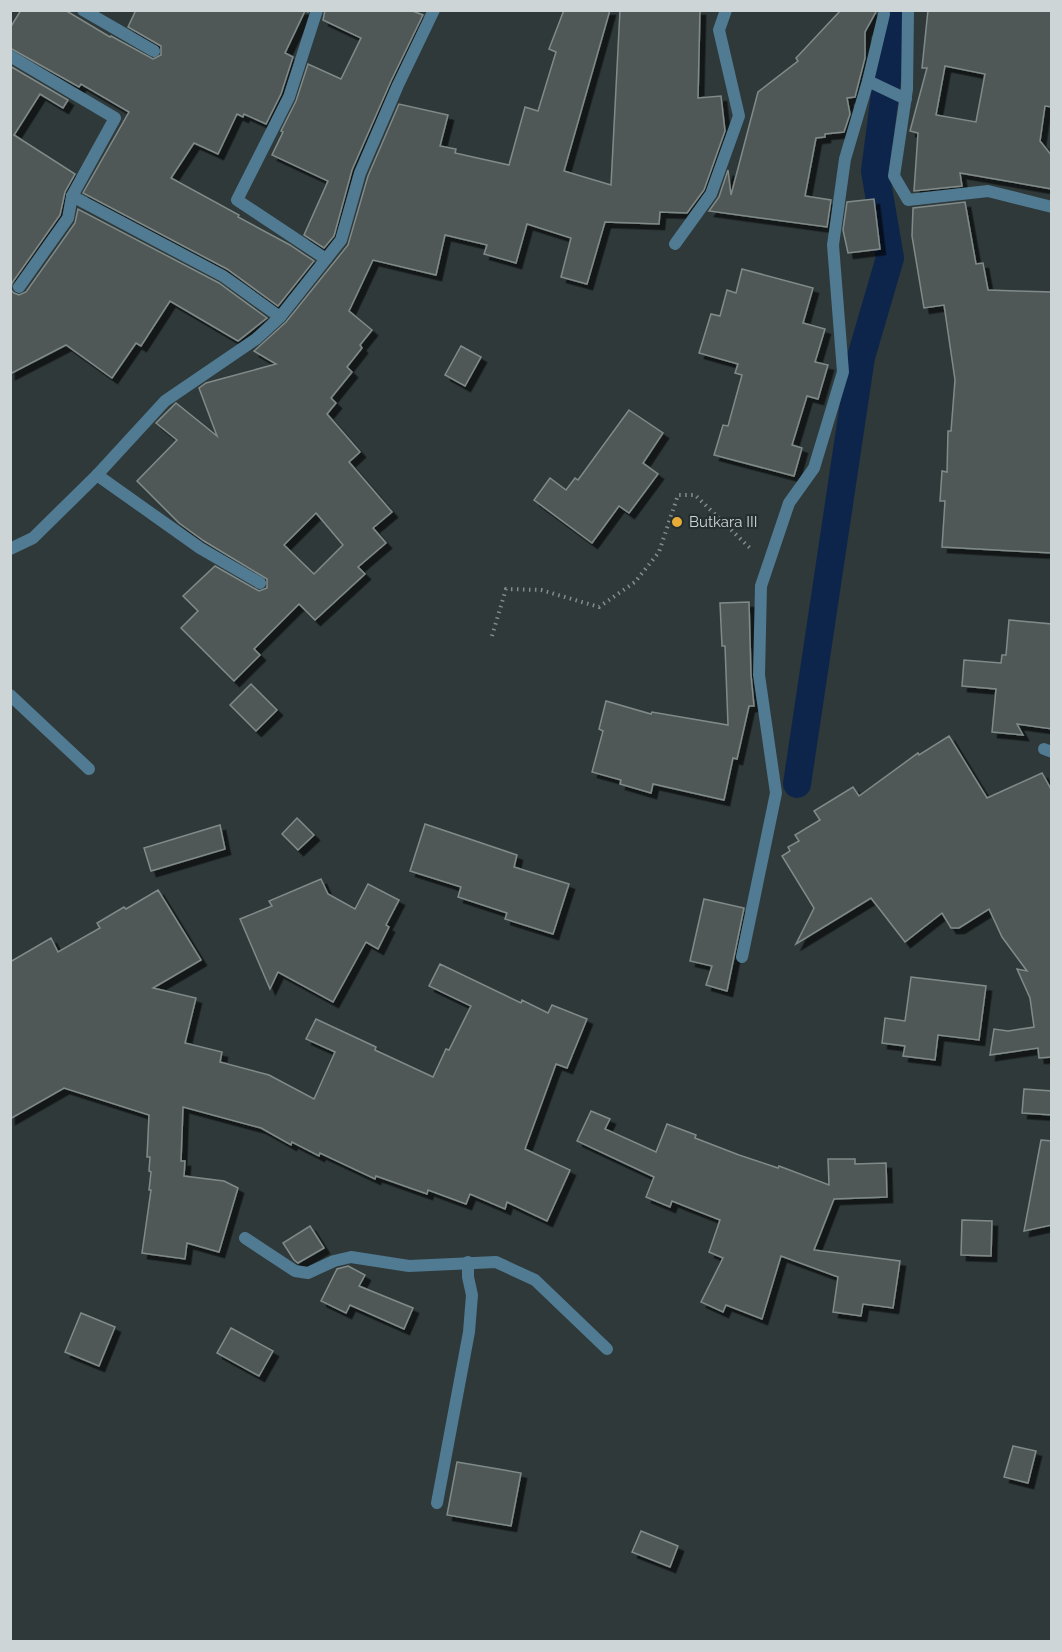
<svg xmlns="http://www.w3.org/2000/svg" width="1062" height="1652" viewBox="0 0 1062 1652" font-family="Raleway,sans-serif">
<defs>
<filter id="shadow"><feDropShadow dx="5.5" dy="5.5" stdDeviation="0" flood-color="#0009"/></filter>
</defs>
<rect width="100%" height="100%" fill="#2f393a"/>
<g fill="none" stroke-linecap="round" stroke-linejoin="round">
<path stroke="#0d254a" stroke-width="28" d="M797 784 861 357 890 258 875 171 896 10"/>
</g>
<g fill="#4f5957" stroke="#808b89" stroke-width="1.5" fill-rule="evenodd" filter="url(#shadow)">
<path d="M21 10H65L110 37 111 36 153 59 161 55V46L128 27 136 10H308V12L305 11 285 53 293 57 281 94 266 124 244 114 243 117 237 114 218 154 194 143 171 178 239 215 238 217 290 245 314 261 278 306 227 269 83 193 129 112 81 84 79 87 10 48V28Z"/>
<path d="M325 10H410L423 15 391 81 352 170 334 236 324 248 304 235 328 181 272 155 283 132 281 131 296 101 308 64 341 79 361 38 323 20Z"/>
<path d="M564 10H610L564 171 611 185 620 10H700L698 98 721 96 725 131 704 190 687 213 660 212 659 224 605 222 587 284 561 277 571 238 527 224 516 263 484 254 487 245 445 235 436 275 373 260 349 311 372 330 360 345 362 348 347 367 352 372 331 398 336 403 327 414 360 452 349 462 392 512 373 528 386 543 358 567 365 574 315 620 299 604 254 649 260 655 234 681 181 628 198 611 183 596 215 566 259 591 267 588V579L204 541 179 523 137 481 177 440 156 423 176 403 217 436 199 388 206 383 276 364 254 351 286 322 348 245 368 176 399 104 448 115 440 146 456 149 455 153 509 165 525 107 538 111 556 52 549 49ZM316 513 343 545 314 574 284 545Z"/>
<path d="M841 10H877L865 32V58L855 97 847 98 850 114 844 132 825 134V137L816 138 805 196 831 200 827 227 709 211 719 197 728 170 731 195 758 92 798 61 796 58Z"/>
<path d="M928 10H1052V107L1045 106 1040 141 1052 156V189L960 173 962 186 914 191 918 133 910 131 927 68H922ZM945 66 985 74 976 122 936 115Z"/>
<path d="M10 66 68 100 63 108 40 94 14 135 75 174 65 192 60 215 12 283 11 290 14 293 19 295 26 292 75 223 78 209 219 283 267 318 238 341 170 301 141 346 136 343 112 378 66 345 10 374Z"/>
<path d="M874 199 880 249 848 253 843 230 847 202Z"/>
<path d="M965 202 976 264 983 263 988 290 1052 292V553L942 547 945 501H940L942 471 947 472 948 431H951L955 380 944 305 924 308 912 236 913 208Z"/>
<path d="M742 269 813 288 803 323 825 329 815 362 828 365 818 399 807 396 792 445 802 448 794 476 714 455 723 425 728 426 742 375 735 373 738 364 699 353 711 314 720 316 727 290 736 293Z"/>
<path d="M461 346 481 357 465 386 445 375Z"/>
<path d="M629 410 663 433 643 463 658 474 629 513 619 506 592 543 534 500 550 478 566 490 575 478 578 480Z"/>
<path d="M749 602 751 675 754 706H749L737 759 733 758 724 800 653 784 651 793 620 784 621 780 592 772 603 731 599 729 606 701 651 714 652 712 728 725 725 646H722L720 603Z"/>
<path d="M1009 620 1052 624V729L1017 724 1023 735 992 732 996 689 962 686 964 660 1001 663 1002 655H1006Z"/>
<path d="M251 684 277 710 256 731 230 705Z"/>
<path d="M949 736 987 798 1042 773 1052 791V1057L1039 1058 1038 1048 990 1055 994 1029 1008 1031 1034 1027 1030 998 1017 969 1027 971 1002 937 989 909 959 928H951L942 913 905 942 871 898 796 944 814 908 782 856 790 851 788 847 799 841 795 835 820 820 814 811 853 787 859 796 918 753 919 755Z"/>
<path d="M297 818 314 835 298 850 282 834Z"/>
<path d="M425 824 517 855 514 867 569 884 553 934 505 919 507 913 458 897 461 887 410 871Z"/>
<path d="M220 825 225 849 151 871 144 848Z"/>
<path d="M321 879 328 894 355 909 368 884 399 900 386 925 389 927 378 949 366 942 333 1002 278 972 270 989 240 919 272 906 269 901Z"/>
<path d="M158 890 201 960 153 988 196 998 185 1043 222 1052 220 1062 269 1075 314 1099 335 1052 306 1039 316 1019 376 1047 375 1050 433 1077 446 1049 449 1050 471 1006 429 986 440 964 521 1003 522 1000 548 1013 552 1005 587 1019 567 1068 556 1064 525 1149 570 1170 547 1221 507 1202 505 1209 470 1194 466 1204 428 1190 427 1194 376 1176 375 1179 320 1153 319 1156 292 1142 291 1145 261 1128 183 1107 181 1161H185L184 1176 224 1181 238 1188 219 1252 187 1243 185 1259 142 1253 151 1190H149L151 1172 149 1171 150 1157H147L149 1115 64 1088 10 1119V962L51 938 58 952 100 928 97 923 124 907 126 909Z"/>
<path d="M704 899 744 908 727 991 706 985 712 966 690 961Z"/>
<path d="M911 977 986 986 979 1040 938 1035 935 1060 903 1056 905 1046 882 1043 885 1018 905 1021Z"/>
<path d="M1024 1089 1052 1091V1115L1022 1113Z"/>
<path d="M591 1111 610 1119 605 1129 656 1152 667 1124 696 1135 695 1138 739 1155 778 1168 779 1166 829 1185 828 1159H855V1164L886 1163 887 1197 834 1199 814 1250 900 1261 893 1308 863 1304 861 1316 833 1312 838 1277 781 1256 762 1319 726 1305 723 1312 701 1302 723 1258 709 1252 720 1220 672 1201 670 1207 646 1197 654 1177 577 1141Z"/>
<path d="M1041 1140 1052 1141V1225L1024 1231Z"/>
<path d="M962 1220 992 1221 991 1256 961 1255Z"/>
<path d="M310 1226 324 1248 298 1263 294 1260 283 1243Z"/>
<path d="M348 1266 365 1275 359 1286 413 1308 404 1329 350 1305 346 1313 321 1301 337 1269Z"/>
<path d="M81 1313 115 1327 99 1366 65 1352Z"/>
<path d="M231 1328 273 1351 259 1376 217 1353Z"/>
<path d="M1013 1446 1036 1451 1028 1483 1004 1477Z"/>
<path d="M457 1462 521 1473 511 1526 447 1515Z"/>
<path d="M641 1531 678 1546 670 1567 632 1552Z"/>
</g>
<g fill="none" stroke-linecap="round" stroke-linejoin="round">
<path stroke="#848c8d" stroke-width="4" stroke-dasharray="1.5 4.5" stroke-linecap="butt" d="M492 636 506 589 541 590 599 607 635 582 659 552 678 495H695L752 550"/>
<g stroke="#507b92" stroke-width="12">
<path d="M83 10 154 51"/>
<path d="M317 10 289 97 237 200 326 259"/>
<path d="M908 10 907 89 894 176 908 200 988 191 1052 207"/>
<path d="M10 56 115 118 72 196 68 218 19 287"/>
<path d="M868 81 906 99"/>
<path d="M72 196 223 276 280 317"/>
<path d="M675 244 711 194 739 116 719 30 726 10"/>
<path d="M97 475 200 548 260 583"/>
<path d="M10 549 33 538 97 475 165 401 256 339 280 317 341 240 360 173 398 85 434 10"/>
<path d="M10 695 89 769"/>
<path d="M1044 749 1052 752"/>
<path d="M742 957 776 793 759 675 761 586 789 503 814 468 843 372 833 245 845 159 868 81 884 14"/>
<path d="M245 1238 295 1271 308 1273 334 1261 351 1257 409 1266 496 1262 535 1280 607 1349"/>
<path d="M437 1503 469 1332 472 1295 468 1277V1262"/>
</g>
</g>
<circle fill="#e7ac37" stroke="#252f30" stroke-width="2" cx="677" cy="522" r="6"/>
<g text-anchor="middle" dominant-baseline="central" stroke-width="4.5" stroke-linejoin="round" paint-order="stroke">
<g font-size="15" fill="#ced5d6" stroke="#252f30" text-anchor="start">
<text x="689" y="522">Butkara III</text>
</g>
</g>
<rect width="1062" height="1652" fill="none" stroke="#ced5d6" stroke-width="24"/>
</svg>
